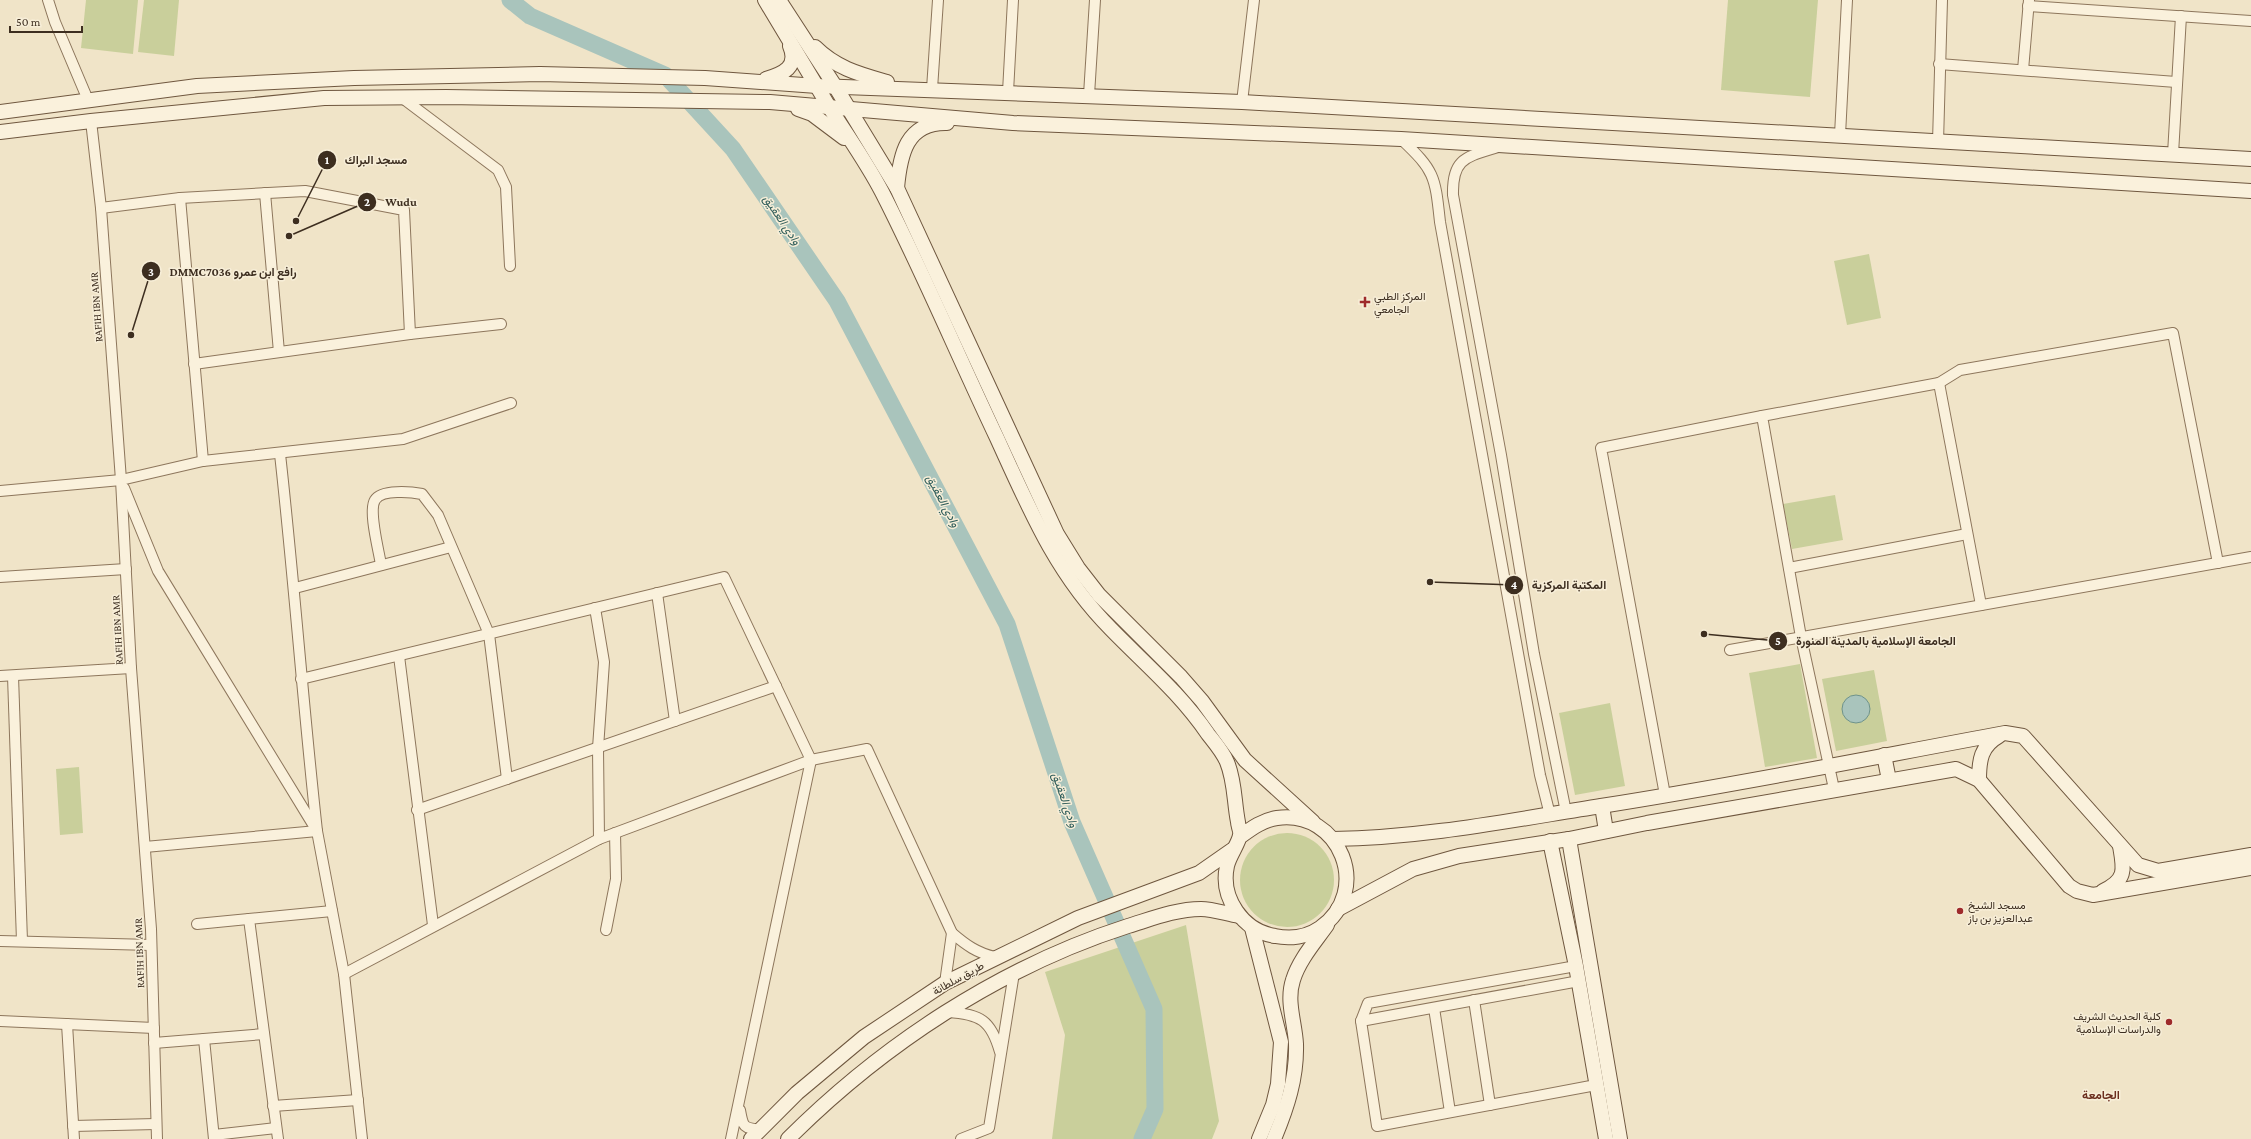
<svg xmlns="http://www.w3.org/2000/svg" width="2251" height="1139" viewBox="0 0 2251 1139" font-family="'Crimson Pro',Vazirmatn,serif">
<rect width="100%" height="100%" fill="#f0e4c8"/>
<g fill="#c9cf9b">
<path d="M86 0H138L133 54 81 48Z"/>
<path d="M144 0H179L174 56 138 52Z"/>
<path d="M1728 0H1818L1810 97 1721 90Z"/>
<path d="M1869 254 1881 318 1847 325 1834 261Z"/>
<path d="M1835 495 1843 540 1792 549 1783 504Z"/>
<path d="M1800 664 1817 758 1765 767 1749 673Z"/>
<path d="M1874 670 1887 741 1836 751 1822 679Z"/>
<path d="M1610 703 1625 786 1575 795 1559 713Z"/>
<path d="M79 767 83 833 60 835 56 769Z"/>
<circle cx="1287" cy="880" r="47"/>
<path d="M1186 925 1219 1121 1212 1139H1052L1065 1035 1045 972Z"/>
</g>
<circle fill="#a9c4bc" stroke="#6f938a" cx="1856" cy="709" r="14"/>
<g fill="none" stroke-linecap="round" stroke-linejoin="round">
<path stroke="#a9c4bc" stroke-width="17" d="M510 0 530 16 665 75 733 149 837 301 1007 624 1072 822 1154 1009 1155 1109 1142 1139"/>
<g stroke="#8d765c" stroke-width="12">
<g id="street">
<path d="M48 0 55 22 88 100"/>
<path d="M2028 6 2251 21"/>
<path d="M1939 64 2176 82"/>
<path d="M2023 70 2029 0"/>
<path d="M932 89 938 0"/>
<path d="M1008 92 1013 0"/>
<path d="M1089 95 1095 0"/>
<path d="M401 97 498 170 506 187 510 266"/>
<path d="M1242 102 1254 0"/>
<path d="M91 121 101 208 121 480 131 668 151 929 157 1139"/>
<path d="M1840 135 1847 0"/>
<path d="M1401 139C1435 171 1435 176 1440 222L1540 775 1550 815"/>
<path d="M1938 142 1942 0"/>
<path d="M1498 147C1466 157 1452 158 1453 195L1501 455 1534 654 1566 812"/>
<path d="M2173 154 2181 16"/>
<path d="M265 193 279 352"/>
<path d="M180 198 203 461"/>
<path d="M101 208 180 198 305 191 404 210 410 334"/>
<path d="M194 364 410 334 501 324"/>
<path d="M1939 383 1981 605"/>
<path d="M124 488 158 571 317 831 344 974 362 1139"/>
<path d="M0 491 121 480 203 461 403 439 511 403"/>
<path d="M381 565C379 551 368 511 375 500 381 489 412 492 422 494L438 515 489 634 507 779"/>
<path d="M1789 568 1967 534"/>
<path d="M0 577 126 569"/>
<path d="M295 588 451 547"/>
<path d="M657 593 675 721"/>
<path d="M595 608 604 662 598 748 599 839"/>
<path d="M1730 650 2251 557"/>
<path d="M399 656 433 925"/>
<path d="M0 676 131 668"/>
<path d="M13 676 22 941"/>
<path d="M301 679 724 577 811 760 731 1139"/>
<path d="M1834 789 1801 637 1762 416 1939 383 1960 370 2173 333 2218 563"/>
<path d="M1665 795 1601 448 1762 416"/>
<path d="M417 810 776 686"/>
<path d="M145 847 317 831C303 705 294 579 280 454"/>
<path d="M249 919 278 1139"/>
<path d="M197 924 332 911"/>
<path d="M606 930 616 879 615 833"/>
<path d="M0 941 151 945"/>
<path d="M344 974 599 839 811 760 867 749 952 933C966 945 977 953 995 957"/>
<path d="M1579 981 1361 1021 1377 1126 1596 1085"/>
<path d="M945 983 952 933"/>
<path d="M1474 1000 1490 1105"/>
<path d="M1434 1008 1450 1112"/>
<path d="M948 1012C980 1014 991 1020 1000 1052"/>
<path d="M0 1021 154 1028"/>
<path d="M1361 1021 1368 1003 1576 966"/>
<path d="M67 1024 74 1139"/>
<path d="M204 1039 214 1139"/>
<path d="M154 1043 264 1034"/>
<path d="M273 1106 358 1100"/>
<path d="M740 1110C743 1127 743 1128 761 1130"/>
<path d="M73 1126 156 1124"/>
<path d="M214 1135 276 1128"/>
<path d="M961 1139 989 1128 1014 973"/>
</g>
</g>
<g stroke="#6f573f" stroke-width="16">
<g id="secondary">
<path d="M765 0C786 35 807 70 828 105 846 134 866 161 882 192 923 272 958 356 997 438 1029 508 1056 574 1111 629 1145 664 1180 693 1208 734 1215 743 1223 752 1227 762 1235 781 1234 802 1238 822 1238 826 1241 831 1240 835 1239 843 1229 856 1227 866 1220 898 1243 931 1275 936 1290 939 1307 937 1320 928 1373 891 1340 809 1277 818 1263 820 1252 828 1241 836"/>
<path d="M779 0 835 86 897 188 1057 534 1078 568 1099 595 1181 677 1202 701 1245 760 1313 822"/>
<path d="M815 47C836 68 859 74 887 82"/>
<path d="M766 79C783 74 799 67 790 46"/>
<path d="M798 109 812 114 844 138"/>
<path d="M0 112 197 86 354 78 540 74 705 78 817 86 1242 102 2251 159"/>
<path d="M0 132 91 121 324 98 446 97 770 102 1013 123 1401 139 2251 191"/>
<path d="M897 188C900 155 906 122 947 123"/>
<path d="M1884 755 1889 780"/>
<path d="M1979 780C1979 760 1981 746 1999 736"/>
<path d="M1602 806 1606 831"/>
<path d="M1333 839C1423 838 1512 820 1601 806 1736 785 1870 758 2005 733L2023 736 2138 865 2158 871 2251 855"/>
<path d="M1569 839 1620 1139"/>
<path d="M1550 841 1576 966 1606 1139"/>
<path d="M2103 891C2127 880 2124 869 2120 846"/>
<path d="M1338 909 1413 869 1459 856 1569 839 1647 823 1956 769 1979 780 2069 886 2077 891 2093 895 2251 868"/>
<path d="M1252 928 1281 1042 1278 1084 1273 1105 1259 1139"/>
<path d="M751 1139 797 1093 864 1037 945 983 1078 918 1199 873 1232 850"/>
<path d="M788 1139C882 1045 1000 967 1128 926 1151 919 1176 909 1201 909 1213 909 1227 914 1239 916"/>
<path d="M1274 1139C1287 1108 1297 1078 1296 1044 1295 1023 1286 1001 1293 980 1299 960 1315 942 1327 925"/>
</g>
</g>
<use href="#street" stroke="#faf1dc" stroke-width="10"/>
<use href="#secondary" stroke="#faf1dc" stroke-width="14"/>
</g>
<g fill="#9e2a2b" stroke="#f7eed8" stroke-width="1.5">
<path d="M1363 296h4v4h4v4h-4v4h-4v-4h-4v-4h4z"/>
<circle cx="1960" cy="911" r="4"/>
<circle cx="2169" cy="1022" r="4"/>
</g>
<g text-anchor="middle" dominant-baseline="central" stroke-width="3" stroke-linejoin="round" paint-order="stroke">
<g font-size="11" fill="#3d2e20" stroke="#f7eed8" text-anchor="start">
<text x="1374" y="296">المركز الطبي<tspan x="1374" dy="13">الجامعي</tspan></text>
<text x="1968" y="905">مسجد الشيخ<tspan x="1968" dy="13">عبدالعزيز بن باز</tspan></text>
<text x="2161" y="1016" text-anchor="end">كلية الحديث الشريف<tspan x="2161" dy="13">والدراسات الإسلامية</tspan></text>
</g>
<g font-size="11" fill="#3d2e20" stroke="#f7eed8">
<text transform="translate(96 307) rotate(-94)">RAFIH IBN AMR</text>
<text transform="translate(117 630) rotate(-93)">RAFIH IBN AMR</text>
<text transform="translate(139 953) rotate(-92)">RAFIH IBN AMR</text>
<text transform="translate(958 978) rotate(-29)">طريق سلطانة</text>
</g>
<g font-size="12" font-style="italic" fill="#2f5d5a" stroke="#f7eed8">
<text transform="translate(782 220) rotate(56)">وادي العقيق</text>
<text transform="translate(943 501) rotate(62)">وادي العقيق</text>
<text transform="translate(1065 800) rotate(71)">وادي العقيق</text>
</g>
<g font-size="12" font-weight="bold" fill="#6b2e1e" stroke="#f7eed8">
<text x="2101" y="1095">الجامعة</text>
</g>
</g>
<path fill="none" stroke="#3d2e20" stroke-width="1.5" d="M296 221L327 160M289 236L367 202M131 335L151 271M1430 582L1514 585M1704 634L1778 641"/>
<g fill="#3d2e20" stroke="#f7eed8" stroke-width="1.5">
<circle cx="296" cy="221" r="4"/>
<circle cx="289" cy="236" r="4"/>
<circle cx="131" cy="335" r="4"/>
<circle cx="1430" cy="582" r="4"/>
<circle cx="1704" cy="634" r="4"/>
<circle cx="327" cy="160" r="10"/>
<circle cx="367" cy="202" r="10"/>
<circle cx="151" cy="271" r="10"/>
<circle cx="1514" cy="585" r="10"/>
<circle cx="1778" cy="641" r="10"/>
</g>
<g font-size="12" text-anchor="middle" font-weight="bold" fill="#fff">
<text x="327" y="164">1</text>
<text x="367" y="206">2</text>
<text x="151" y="276">3</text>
<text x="1514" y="589">4</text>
<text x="1778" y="645">5</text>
</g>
<g font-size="12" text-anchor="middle" font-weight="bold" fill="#3d2e20" stroke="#f7eed8" stroke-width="3" stroke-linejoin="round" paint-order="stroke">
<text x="376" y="164">مسجد البراك</text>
<text x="401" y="206">Wudu</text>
<text x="233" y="276">DMMC7036 رافع ابن عمرو</text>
<text x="1569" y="589">المكتبة المركزية</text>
<text x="1876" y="645">الجامعة الإسلامية بالمدينة المنورة</text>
</g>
<path d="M10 26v6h72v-6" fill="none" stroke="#3d2e20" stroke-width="2"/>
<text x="16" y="26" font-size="12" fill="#3d2e20" stroke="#f7eed8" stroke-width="3" paint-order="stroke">50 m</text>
</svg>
